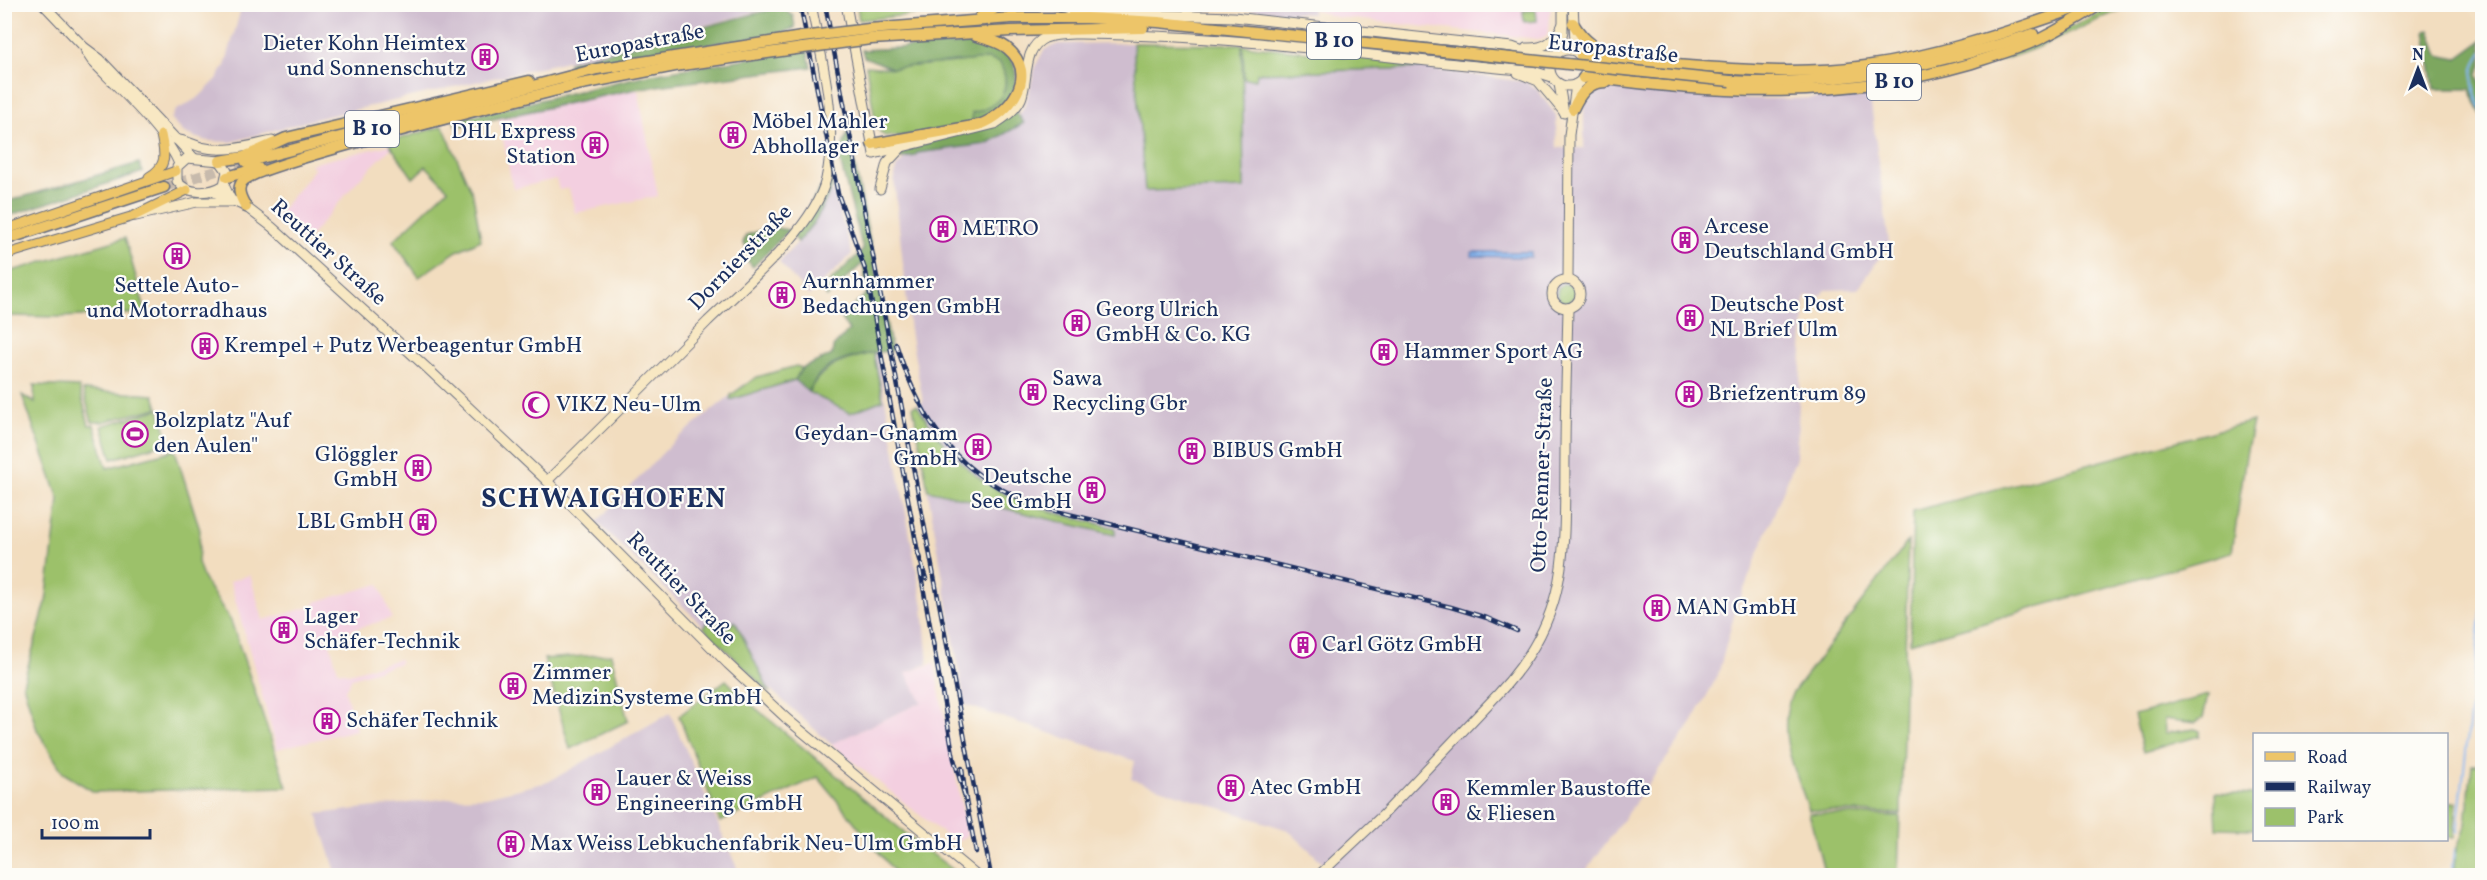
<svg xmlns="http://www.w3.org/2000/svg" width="2487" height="880" viewBox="0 0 2487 880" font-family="Vollkorn,serif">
<rect width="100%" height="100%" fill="#fdfcf7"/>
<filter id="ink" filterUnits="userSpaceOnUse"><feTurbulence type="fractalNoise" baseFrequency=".0167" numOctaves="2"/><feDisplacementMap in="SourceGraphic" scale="12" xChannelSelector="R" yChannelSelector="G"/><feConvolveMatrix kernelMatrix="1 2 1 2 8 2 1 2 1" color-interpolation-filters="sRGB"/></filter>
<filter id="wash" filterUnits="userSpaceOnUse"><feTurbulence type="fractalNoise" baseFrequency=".008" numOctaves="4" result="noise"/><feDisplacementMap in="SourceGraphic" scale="24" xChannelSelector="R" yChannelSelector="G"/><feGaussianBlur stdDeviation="1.35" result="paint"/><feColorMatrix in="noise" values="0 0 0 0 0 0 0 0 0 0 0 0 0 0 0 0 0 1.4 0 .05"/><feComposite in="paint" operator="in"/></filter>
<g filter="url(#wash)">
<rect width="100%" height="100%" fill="#f2ddbf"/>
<g fill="#f3cfe0">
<path d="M1314 5H1551L1549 30 1546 37 1538 39 1336 17 1314 10Z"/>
<path d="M638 90 658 196 575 213 569 188 559 190 556 179 513 189 499 119 539 108Z"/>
<path d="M390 145 392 147 359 179 303 245 275 218 315 168 310 164Z"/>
<path d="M250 575 263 620 314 606 315 602 379 584 392 618 328 637 338 671 349 673 400 659V663L352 678 345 690 356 730 277 749 230 581Z"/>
<path d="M934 663 967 835 955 843 831 744 922 702 906 673Z"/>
</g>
<g fill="#cfbdcf">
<path d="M242 5V4L782 5 593 55 319 118 231 142 208 141 194 137 183 132 171 119 175 111 199 97 217 79 225 66Z"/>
<path d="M1314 5 1312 14 1188 5 1314 4Z"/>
<path d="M1133 43 1243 45 1526 82 1536 88 1556 115 1557 148H1584V107L1595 94 1609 89 1720 98 1789 99 1870 96 1889 244 1858 289 1826 290 1819 297H1805L1796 458 1735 612 1718 675 1692 723 1583 875H1336L1288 830 1131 779 1135 761 965 705 913 406 923 402 910 331 894 179 896 168 909 154 1013 126 1026 103 1036 65 1044 50 1058 44Z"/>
<path d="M832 188 852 254 809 296 779 262 798 242 816 220Z"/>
<path d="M876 350 923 606 928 664 906 673 922 702 831 744 741 663 597 522 672 443 743 385Z"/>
<path d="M670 713 740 875H337L317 814 450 798 486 797 548 782Z"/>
</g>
<g fill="#9cc16b" stroke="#5c7864" stroke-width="1.5">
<path d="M857 5V4L988 5 982 8 859 20Z"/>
<path d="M2114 5H2138C2103 14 2074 33 2041 46 1988 67 1933 80 1877 91L1876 88 2074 26Z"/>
<path d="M1536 10 1537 21 1524 22 1523 11Z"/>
<path d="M1133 43 1242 44 1244 188 1145 191Z"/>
<path d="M1243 45 1420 64V68L1257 73 1256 79H1244Z"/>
<path d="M988 59 1000 63C1014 90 999 107 972 113L973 123C954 126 903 139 886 136 881 135 879 130 876 126L866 66 892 68Z"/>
<path d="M443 126 473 195 481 240 457 251 419 277 393 241 448 189 426 166 413 178 388 142Z"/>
<path d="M125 238 146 313 61 317 6 316 5 273Z"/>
<circle cx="1566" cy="293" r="9"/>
<path d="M873 352 883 400 850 413 808 392C828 360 840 364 873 352Z"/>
<path d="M796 366 802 368 795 380 730 400 731 395 757 377Z"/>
<path d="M34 385 79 387 89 425H94L107 468 175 450 200 530 198 562 203 578 231 621 287 787 94 792 63 773 37 730 23 684 46 602 59 499 22 395 35 403Z"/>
<path d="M83 390 154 395 158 408 102 422H92Z"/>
<path d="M917 405C972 495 1018 504 1115 528V535L928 490 913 406Z"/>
<path d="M159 409 169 442 112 459 102 426Z"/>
<path d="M2253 421 2246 455 2232 552 1910 643 1913 511Z"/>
<path d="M1908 541 1901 814 1809 810C1796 772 1775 733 1792 694Z"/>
<path d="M711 617 724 631 735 621 770 693 703 627Z"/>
<path d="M611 654 628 721 570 749 544 659Z"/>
<path d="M726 680 746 700 916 842 960 875H897L818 777 720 822 679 716Z"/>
<path d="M2208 695 2203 718 2196 723 2164 719 2165 733 2195 729 2200 731V736L2143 752 2134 715Z"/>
<path d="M2472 765H2482V875H2454L2457 848 2466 824Z"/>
<path d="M2215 793 2254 795V829L2217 828Z"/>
<path d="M2447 802H2457L2454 838 2447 837Z"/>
<path d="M1809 813 1900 816 1898 875H1825Z"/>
</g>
<g fill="#7da75f" stroke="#4c6b5e" stroke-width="1.5">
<path d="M781 7 793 16 795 28 778 34 696 46 570 70 569 62Z"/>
<path d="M2430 30 2439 55 2457 59 2482 41V66L2478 75 2482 87V118L2470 89H2434L2425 31Z"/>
<path d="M984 43C990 45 998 46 1002 50 1024 64 1018 98 999 111 992 116 981 119 973 123L972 113C999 107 1014 90 1000 63L988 59 892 68 864 57 862 50Z"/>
<path d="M807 49 811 67 641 88 456 127 454 120 651 74Z"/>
<path d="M1016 112 1024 123 986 144 917 153 915 156 896 159 905 151Z"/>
<path d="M848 131 892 351C872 352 832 359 819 375 815 380 812 387 808 392L795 380 802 368 832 355 833 347 849 330 841 319 867 293 863 263 827 297 822 289 863 250 839 157Z"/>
<path d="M139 163 143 172 5 217V202Z"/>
<path d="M830 172 832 188 816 220 798 242 792 235Z"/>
<path d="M771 227 789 230 753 267 747 260 752 255 743 243 746 235Z"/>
</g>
<path fill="#87b7f3" stroke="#5173a8" stroke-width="1.5" d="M1472 252H1531V257L1472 256Z"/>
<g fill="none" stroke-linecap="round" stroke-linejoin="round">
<g stroke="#87b7f3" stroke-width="2">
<path d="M2121 6 2123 4"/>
<path d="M2482 52C2467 76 2472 88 2482 112"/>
<path d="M2457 833 2482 607"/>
<path d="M2452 876 2455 849"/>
</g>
</g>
</g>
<g filter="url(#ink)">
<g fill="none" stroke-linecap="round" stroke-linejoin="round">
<path stroke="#c7baac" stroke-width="10" stroke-dasharray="10 5" stroke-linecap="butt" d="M164 187 246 162"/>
<g stroke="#666c80" stroke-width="11">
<g id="secondary">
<path d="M43 4 84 47 100 59 194 158"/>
<path d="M846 4 874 154 995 124C1005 117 1016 110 1021 99 1029 80 1022 48 1045 38 1063 31 1106 35 1127 35 1263 38 1397 61 1533 71L1552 77"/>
<path d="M1051 4 1076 11 1098 13 1234 17 1463 42 1512 47 1531 54 1556 55"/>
<path d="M1573 4 1575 43 1578 54"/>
<path d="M1526 48C1545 49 1555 41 1563 24"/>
<circle cx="1568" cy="68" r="18"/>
<path d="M86 52 92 61C117 87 166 131 179 164"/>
<path d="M1558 53 1563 31V4"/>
<path d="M1518 73 1538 81 1564 112"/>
<path d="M1559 84 1564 113"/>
<path d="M174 139C184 140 192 144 201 147 224 153 249 146 272 141"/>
<path d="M224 185C210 194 187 195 177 181V167L187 158 220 161 227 171 224 185 232 202"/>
<path d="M880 189 887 163 902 147"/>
<path d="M212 191 246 207 272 227 427 368 547 481 728 664 787 719 977 876"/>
<path d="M136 216 197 202H229"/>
<path d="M1568 280 1569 135 1576 84"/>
<circle cx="1566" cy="294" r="14"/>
<path d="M547 481C601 428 655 375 708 321 744 286 815 228 826 179 839 121 822 62 811 4"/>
<path d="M1318 876 1383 815 1498 694C1571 616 1564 553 1565 455 1565 406 1567 357 1568 308"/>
</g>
</g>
<g stroke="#666c80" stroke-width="11">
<g id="primary">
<path d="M149 177C168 166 165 154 161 135"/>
<path d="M4 230 176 171"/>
<path d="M4 255 134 216 187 190"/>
</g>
</g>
<g stroke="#666c80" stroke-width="13">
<g id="highway">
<path d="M980 17 1003 4"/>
<path d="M1573 23C1584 42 1597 49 1616 57"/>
<path d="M869 29 1011 18H1087L1158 22 1405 47"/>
<path d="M871 39 1011 31 1143 28"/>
<path d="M1581 56C1611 62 1644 62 1675 65 1739 70 1802 75 1866 66 1936 56 2005 33 2071 10L2080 4"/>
<path d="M1583 78 1591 77C1719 95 1844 100 1969 64 1994 56 2019 49 2042 38 2062 28 2082 16 2101 4"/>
<path d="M1730 81C1833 87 1935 66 2033 34"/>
<path d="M566 87 675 66 803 48"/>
<path d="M1573 109C1580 94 1588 82 1606 82"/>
<path d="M872 144 979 125C1010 114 1040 75 1007 48 998 41 987 39 976 36"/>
<path d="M220 161 244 157 286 138 529 81"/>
<path d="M246 162 597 69 802 37"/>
<path d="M227 177 258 168"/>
<path d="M246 207C242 200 236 190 242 182 255 164 531 97 573 86"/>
<path d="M4 240 164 187"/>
</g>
</g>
<use href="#secondary" stroke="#f8e8c3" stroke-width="9"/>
<use href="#primary" stroke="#edc569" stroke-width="9"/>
<use href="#highway" stroke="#edc569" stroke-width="10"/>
<g stroke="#1b2f5e" stroke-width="4.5">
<g id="rail">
<path d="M800 4 838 194 866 272 918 553 926 579"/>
<path d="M825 4 991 876"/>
<path d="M1292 7V4"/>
<path d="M896 344C923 428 961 481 1048 509L1451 607 1487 618 1517 631"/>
<path d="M920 570 954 759 966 801 976 852"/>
<path d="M962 768 966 801"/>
</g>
</g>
<use href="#rail" stroke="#fdfcf7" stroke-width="2" stroke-dasharray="7" stroke-linecap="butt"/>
<g stroke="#666c80" stroke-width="13" stroke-linecap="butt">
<g id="highway-bridge">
<path d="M802 37 869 29"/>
<path d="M1405 47 1730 81"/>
<path d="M803 48 871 39"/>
</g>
</g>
<use href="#highway-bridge" stroke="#edc569" stroke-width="10"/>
</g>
</g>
<defs>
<g id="building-ring" transform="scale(1.35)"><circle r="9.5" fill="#fdfcf7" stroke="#b5179e" stroke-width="1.5"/><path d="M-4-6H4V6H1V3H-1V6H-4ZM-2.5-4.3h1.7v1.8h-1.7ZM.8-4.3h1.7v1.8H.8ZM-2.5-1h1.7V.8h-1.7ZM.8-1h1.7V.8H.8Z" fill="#b5179e"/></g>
<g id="mosque-ring" transform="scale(1.35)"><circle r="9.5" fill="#fdfcf7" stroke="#b5179e" stroke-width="1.5"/><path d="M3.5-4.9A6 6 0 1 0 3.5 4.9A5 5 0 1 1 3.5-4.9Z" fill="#b5179e"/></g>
<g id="stadium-ring" transform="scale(1.35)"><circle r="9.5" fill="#fdfcf7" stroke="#b5179e" stroke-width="1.5"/><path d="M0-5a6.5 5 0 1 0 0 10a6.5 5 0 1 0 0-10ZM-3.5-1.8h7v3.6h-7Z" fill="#b5179e"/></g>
</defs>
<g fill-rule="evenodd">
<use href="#building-ring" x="485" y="57"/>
<use href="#building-ring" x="733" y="135"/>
<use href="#building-ring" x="595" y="145"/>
<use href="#building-ring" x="943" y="229"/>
<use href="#building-ring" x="1685" y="240"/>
<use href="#building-ring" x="177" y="256"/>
<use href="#building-ring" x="782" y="295"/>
<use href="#building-ring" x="1690" y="318"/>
<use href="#building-ring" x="1077" y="323"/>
<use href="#building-ring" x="205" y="346"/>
<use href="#building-ring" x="1384" y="352"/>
<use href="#building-ring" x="1033" y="392"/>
<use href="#building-ring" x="1689" y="394"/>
<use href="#mosque-ring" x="536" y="405"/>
<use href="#stadium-ring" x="135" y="434"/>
<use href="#building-ring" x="978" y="447"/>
<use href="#building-ring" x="1192" y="451"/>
<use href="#building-ring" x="418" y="468"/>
<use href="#building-ring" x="1092" y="490"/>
<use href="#building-ring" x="423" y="522"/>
<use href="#building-ring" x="1657" y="608"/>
<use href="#building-ring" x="284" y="630"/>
<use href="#building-ring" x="1303" y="645"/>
<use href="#building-ring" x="513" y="686"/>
<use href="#building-ring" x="327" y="721"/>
<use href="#building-ring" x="1231" y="788"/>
<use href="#building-ring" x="597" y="792"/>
<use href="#building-ring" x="1446" y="802"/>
<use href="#building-ring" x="511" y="844"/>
</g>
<g text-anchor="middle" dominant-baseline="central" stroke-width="4.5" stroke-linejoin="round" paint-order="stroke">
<g fill="#fdfcf7" stroke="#5f6c8c" stroke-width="1.5">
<rect x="1307" y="23" width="54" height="36" rx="4.5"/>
<rect x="1867" y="64" width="54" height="36" rx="4.5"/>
<rect x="345" y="111" width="54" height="36" rx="4.5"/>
</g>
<g font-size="21" font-weight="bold" fill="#1b2f5e">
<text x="1334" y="41">B 10</text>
<text x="1894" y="82">B 10</text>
<text x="372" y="129">B 10</text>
</g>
<g font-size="22" fill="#1b2f5e" stroke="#fdfcf7" text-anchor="start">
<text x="466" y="44" text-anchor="end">Dieter Kohn Heimtex<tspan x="466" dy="25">und Sonnenschutz</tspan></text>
<text x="752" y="122">Möbel Mahler<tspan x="752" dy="25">Abhollager</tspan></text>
<text x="576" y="132" text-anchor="end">DHL Express<tspan x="576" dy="25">Station</tspan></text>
<text x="1704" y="227">Arcese<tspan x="1704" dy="25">Deutschland GmbH</tspan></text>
<text x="962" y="229">METRO</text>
<text x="802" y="282">Aurnhammer<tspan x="802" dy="25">Bedachungen GmbH</tspan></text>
<text x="177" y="286" text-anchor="middle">Settele Auto-<tspan x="177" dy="25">und Motorradhaus</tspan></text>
<text x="1710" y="305">Deutsche Post<tspan x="1710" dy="25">NL Brief Ulm</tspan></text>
<text x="1096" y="310">Georg Ulrich<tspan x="1096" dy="25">GmbH &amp; Co. KG</tspan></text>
<text x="224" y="346">Krempel + Putz Werbeagentur GmbH</text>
<text x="1404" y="352">Hammer Sport AG</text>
<text x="1052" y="379">Sawa<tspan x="1052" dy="25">Recycling Gbr</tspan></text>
<text x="1708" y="394">Briefzentrum 89</text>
<text x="556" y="405">VIKZ Neu-Ulm</text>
<text x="154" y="421">Bolzplatz "Auf<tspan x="154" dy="25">den Aulen"</tspan></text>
<text x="958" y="434" text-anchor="end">Geydan-Gnamm<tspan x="958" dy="25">GmbH</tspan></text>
<text x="1212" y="451">BIBUS GmbH</text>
<text x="398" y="455" text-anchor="end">Glöggler<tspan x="398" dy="25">GmbH</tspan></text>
<text x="1072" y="477" text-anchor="end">Deutsche<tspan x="1072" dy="25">See GmbH</tspan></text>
<text x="404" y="522" text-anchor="end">LBL GmbH</text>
<text x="1676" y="608">MAN GmbH</text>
<text x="304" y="617">Lager<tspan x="304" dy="25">Schäfer-Technik</tspan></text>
<text x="1322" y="645">Carl Götz GmbH</text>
<text x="532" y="673">Zimmer<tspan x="532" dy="25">MedizinSysteme GmbH</tspan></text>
<text x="346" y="721">Schäfer Technik</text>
<text x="616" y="779">Lauer &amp; Weiss<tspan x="616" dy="25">Engineering GmbH</tspan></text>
<text x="1250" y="788">Atec GmbH</text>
<text x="1466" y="789">Kemmler Baustoffe<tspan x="1466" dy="25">&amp; Fliesen</tspan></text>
<text x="530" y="844">Max Weiss Lebkuchenfabrik Neu-Ulm GmbH</text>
</g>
<g font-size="22" fill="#1b2f5e" stroke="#fdfcf7">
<text transform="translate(640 44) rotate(-11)">Europastraße</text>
<text transform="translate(1613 50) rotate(6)">Europastraße</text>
<text transform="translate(328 253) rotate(42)">Reuttier Straße</text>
<text transform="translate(741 258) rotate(-46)">Dornierstraße</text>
<text transform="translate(1543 475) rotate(-88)">Otto-Renner-Straße</text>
<text transform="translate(681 589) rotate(46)">Reuttier Straße</text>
</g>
<g font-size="28" font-weight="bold" letter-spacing="1.5" fill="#1b2f5e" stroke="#fdfcf7">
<text x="604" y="499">SCHWAIGHOFEN</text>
</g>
</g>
<rect width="2487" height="880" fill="none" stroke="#fdfcf7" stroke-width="24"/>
<rect x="2253" y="733" width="195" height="108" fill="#fdfcf7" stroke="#a3aaba" stroke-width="1.5"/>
<rect x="2265" y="752" width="30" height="9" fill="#edc569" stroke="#a3aaba" stroke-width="1.5"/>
<text x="2307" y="763" font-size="18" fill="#1b2f5e">Road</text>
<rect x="2265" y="782" width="30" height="9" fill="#1b2f5e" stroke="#a3aaba" stroke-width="1.5"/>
<text x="2307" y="793" font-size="18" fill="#1b2f5e">Railway</text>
<rect x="2265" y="808" width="30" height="18" fill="#9cc16b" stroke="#a3aaba" stroke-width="1.5"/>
<text x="2307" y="823" font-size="18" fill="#1b2f5e">Park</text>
<g transform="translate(2418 69)" stroke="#fdfcf7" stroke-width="4.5" paint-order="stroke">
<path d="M0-4.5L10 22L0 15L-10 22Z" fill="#1b2f5e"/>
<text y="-9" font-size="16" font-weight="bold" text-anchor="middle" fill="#1b2f5e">N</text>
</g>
<path d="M42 829v9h108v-9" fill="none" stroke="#1b2f5e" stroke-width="3"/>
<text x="51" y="829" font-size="18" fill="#1b2f5e" stroke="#fdfcf7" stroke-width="4.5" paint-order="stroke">100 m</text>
</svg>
